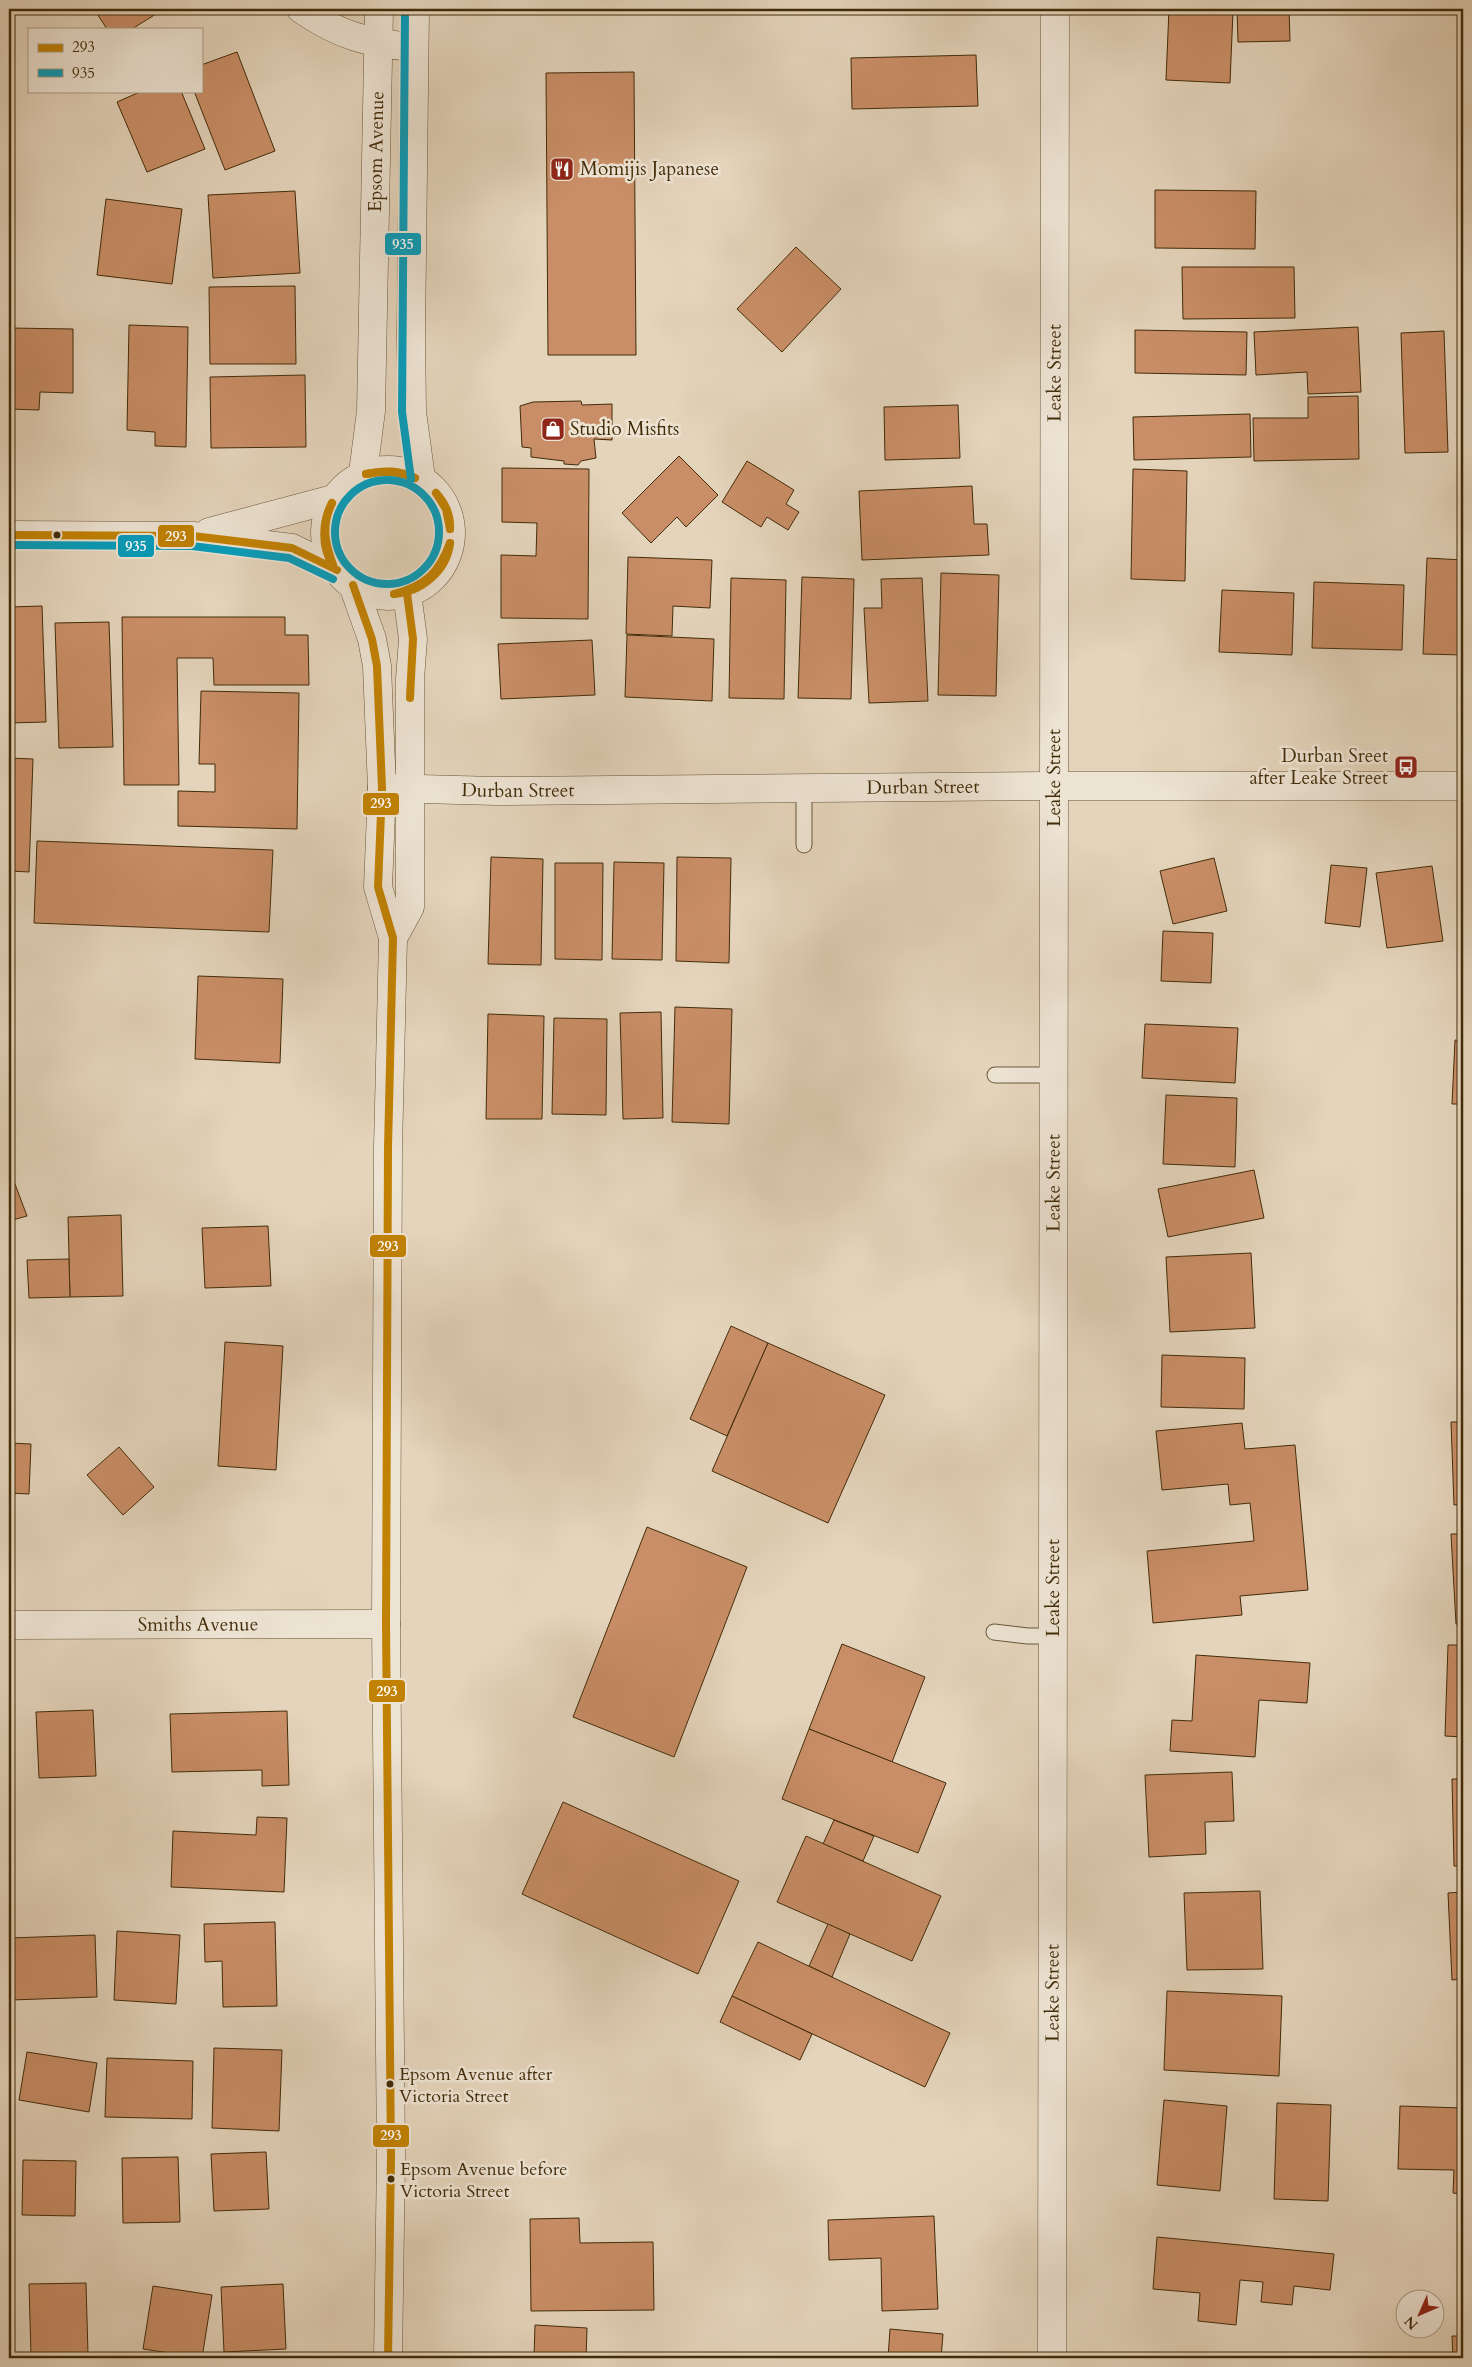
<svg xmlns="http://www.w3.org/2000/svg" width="1472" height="2367" viewBox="0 0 1472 2367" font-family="Cardo,serif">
<rect width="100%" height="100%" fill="#e4d4bb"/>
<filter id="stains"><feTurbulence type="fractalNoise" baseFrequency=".004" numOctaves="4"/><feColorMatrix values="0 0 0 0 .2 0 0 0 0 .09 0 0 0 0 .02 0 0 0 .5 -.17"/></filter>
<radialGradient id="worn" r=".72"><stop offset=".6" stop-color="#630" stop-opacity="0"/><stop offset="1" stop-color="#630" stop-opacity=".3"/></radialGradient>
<g fill="#c98e67" stroke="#422c09">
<path d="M94 9H164L132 29H107Z"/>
<path d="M1169 9 1233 11 1230 83 1166 80Z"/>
<path d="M1237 9H1289L1290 41 1238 42Z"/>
<path d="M237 52 275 151 225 170 194 91H201V65Z"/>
<path d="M976 55 978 106 852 109 851 58Z"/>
<path d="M634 72 636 355H548L546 73Z"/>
<path d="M142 91H181L205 149 147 172 117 102Z"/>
<path d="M1155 190 1256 191 1255 249 1155 248Z"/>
<path d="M295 191 300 273 213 278 208 195Z"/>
<path d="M106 199 182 209 172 284 97 275Z"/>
<path d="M796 247 841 289 782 352 737 309Z"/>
<path d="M1182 267H1294L1295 318 1183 319Z"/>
<path d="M295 286 296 364H210L209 287Z"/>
<path d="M129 325 188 327 186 447 155 446V432L127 430Z"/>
<path d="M1358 327 1361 392 1308 394 1307 372 1256 375 1254 332Z"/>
<path d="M9 328 73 329V393L40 392 39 410 9 409Z"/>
<path d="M1135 330 1247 332 1246 375 1135 373Z"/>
<path d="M1444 331 1448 452 1405 453 1401 333Z"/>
<path d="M305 375 306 447 211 448 210 377Z"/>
<path d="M1358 396 1359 459 1254 461 1253 418H1308V397Z"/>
<path d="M581 401 582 405 612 404V440L594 439 596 458 581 461 578 465 564 464V461L531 457V448L522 447 520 406 533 402Z"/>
<path d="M958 405 960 458 885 460 884 407Z"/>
<path d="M1250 414 1251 457 1134 460 1133 417Z"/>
<path d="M679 456 718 495 686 527 677 517 651 543 622 513Z"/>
<path d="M747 461 794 490 786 504 799 512 788 530 767 517 761 527 722 502Z"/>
<path d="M502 468 589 469 588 619 501 618V555L536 556 537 523 502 522Z"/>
<path d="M1133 469 1187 471 1185 581 1131 579Z"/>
<path d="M972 486 974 524H987L989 555 862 560 859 491Z"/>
<path d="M628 557 712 560 710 608 673 606 672 636 626 634Z"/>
<path d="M1427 558 1463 560V655L1423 654Z"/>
<path d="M941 573 999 575 996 696 938 695Z"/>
<path d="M802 577 854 579 851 699 798 698Z"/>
<path d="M731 578 786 580 784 699 729 698Z"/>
<path d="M922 578 928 701 869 703 864 608H882L881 579Z"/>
<path d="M1314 582 1404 585 1402 650 1312 648Z"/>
<path d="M1222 590 1294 593 1292 655 1219 652Z"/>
<path d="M42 606 46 722 9 723V607Z"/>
<path d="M122 617H285V635H308L309 685H214L213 658H177L179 785H124Z"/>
<path d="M109 622 113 747 59 748 55 623Z"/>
<path d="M627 635 714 639 712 701 625 697Z"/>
<path d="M592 640 595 695 501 699 498 644Z"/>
<path d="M201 691 299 693 297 829 178 826V791L215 792V764H199Z"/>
<path d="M9 758 33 759 29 872 9 871Z"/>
<path d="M37 841 273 850 269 932 34 923Z"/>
<path d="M491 857 543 859 541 965 488 964Z"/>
<path d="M677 857 731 858 729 963 676 961Z"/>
<path d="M1214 858 1227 911 1173 924 1160 871Z"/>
<path d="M614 862 664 863 662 960 612 959Z"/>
<path d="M555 863H603L602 960 555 959Z"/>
<path d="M1331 865 1367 868 1360 927 1325 923Z"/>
<path d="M1432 866 1443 941 1387 948 1376 873Z"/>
<path d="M1163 931 1213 933 1211 983 1161 981Z"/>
<path d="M198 976 283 979 280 1063 195 1059Z"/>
<path d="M675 1007 732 1009 729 1124 672 1122Z"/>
<path d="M661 1012 663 1118 623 1119 620 1013Z"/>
<path d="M488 1014 544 1016 542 1119H486Z"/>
<path d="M554 1018 607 1019 606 1115 552 1114Z"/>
<path d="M1145 1024 1238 1028 1235 1083 1142 1078Z"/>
<path d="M1455 1040 1463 1041V1104H1452Z"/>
<path d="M1166 1095 1237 1098 1235 1167 1163 1164Z"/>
<path d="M9 1168 27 1216 9 1221Z"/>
<path d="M1254 1170 1264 1218 1168 1237 1158 1189Z"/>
<path d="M121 1215 123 1296 70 1297 68 1217Z"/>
<path d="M268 1226 271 1286 205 1288 202 1228Z"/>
<path d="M1251 1253 1255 1328 1170 1332 1166 1257Z"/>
<path d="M69 1259 70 1297 29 1298 27 1260Z"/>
<path d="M9 1301H10L13 1405H9Z"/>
<path d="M731 1326 768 1343 727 1436 690 1419Z"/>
<path d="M225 1342 283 1346 276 1470 218 1466Z"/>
<path d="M768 1343 885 1395 828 1523 712 1471Z"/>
<path d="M1162 1355 1245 1358 1244 1409 1161 1407Z"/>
<path d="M1451 1422H1463V1504L1454 1505Z"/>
<path d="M1242 1423 1245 1449 1295 1445 1308 1590 1240 1596 1242 1615 1153 1623 1147 1551 1254 1541 1250 1503 1230 1505 1228 1484 1162 1490 1156 1431Z"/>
<path d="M9 1443 31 1444 29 1494 9 1493Z"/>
<path d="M119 1447 154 1487 123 1515 87 1475Z"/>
<path d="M647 1527 747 1567 674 1757 573 1717Z"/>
<path d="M1451 1534H1463V1624H1456Z"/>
<path d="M842 1644 925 1677 892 1762 809 1729Z"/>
<path d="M1448 1645H1463V1737L1445 1736Z"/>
<path d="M1196 1655 1310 1663 1307 1703 1259 1700 1255 1757 1170 1751 1172 1720 1192 1721Z"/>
<path d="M93 1710 96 1776 39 1778 36 1712Z"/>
<path d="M287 1711 289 1785 262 1786V1770L172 1772 170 1714Z"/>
<path d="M809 1729 946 1783 918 1853 782 1799Z"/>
<path d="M9 1730 11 1786H9Z"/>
<path d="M1232 1772 1234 1821 1205 1822 1206 1854 1149 1857 1145 1775Z"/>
<path d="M1452 1779H1463V1866H1454Z"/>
<path d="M563 1802 739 1881 698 1974 522 1894Z"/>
<path d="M257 1817 287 1818 284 1892 171 1887 173 1831 256 1835Z"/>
<path d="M834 1820 874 1836 863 1861 823 1844Z"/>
<path d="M806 1836 941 1896 912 1961 777 1902Z"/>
<path d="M1260 1891 1263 1969 1187 1970 1184 1893Z"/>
<path d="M1463 1892V1979L1452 1980 1448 1893Z"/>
<path d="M275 1922 277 2006 223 2007 222 1961 205 1962 204 1924Z"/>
<path d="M828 1924 850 1934 832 1977 809 1966Z"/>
<path d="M117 1931 180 1935 176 2004 114 2000Z"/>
<path d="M95 1935 97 1997 11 2000 9 1938Z"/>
<path d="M758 1942 950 2033 925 2087 732 1996Z"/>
<path d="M1167 1991 1282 1996 1279 2076 1164 2070Z"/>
<path d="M732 1996 812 2034 800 2060 720 2022Z"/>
<path d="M214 2048 282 2050 279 2131 212 2128Z"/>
<path d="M27 2052 97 2063 89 2112 19 2100Z"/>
<path d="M107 2058 193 2061 192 2119 105 2117Z"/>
<path d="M1164 2100 1227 2106 1220 2191 1157 2185Z"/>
<path d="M1277 2103 1331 2105 1328 2201 1274 2199Z"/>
<path d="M1400 2106 1463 2108V2194L1453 2193 1454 2170 1398 2169Z"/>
<path d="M266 2152 269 2209 214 2211 211 2154Z"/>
<path d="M178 2157 180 2222 123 2223 122 2158Z"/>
<path d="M23 2160 76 2161 75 2216 22 2215Z"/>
<path d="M934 2216 938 2309 882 2311 881 2258 829 2260 828 2220Z"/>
<path d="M579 2218 580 2243 653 2242 654 2310 531 2311 530 2219Z"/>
<path d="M1458 2223H1463V2277H1460Z"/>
<path d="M1157 2237 1334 2254 1330 2290 1294 2286 1292 2305 1261 2302 1263 2282 1240 2280 1236 2325 1198 2321 1200 2293 1153 2289Z"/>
<path d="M86 2283 88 2354 31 2356 29 2284Z"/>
<path d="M283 2284 286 2349 224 2352 221 2287Z"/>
<path d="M153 2286 212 2295 202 2358 143 2349Z"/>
<path d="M535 2325 587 2328 586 2358H534Z"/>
<path d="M890 2329 943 2334 941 2358H888Z"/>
<path d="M1452 2336H1463V2358H1453Z"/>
</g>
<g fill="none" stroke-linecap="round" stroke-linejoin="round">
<g stroke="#6a5636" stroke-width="17">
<g id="service">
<path d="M804 788V845"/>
<path d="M995 1075H1054"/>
<path d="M994 1632 1028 1636H1053"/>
</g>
</g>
<g stroke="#6a5636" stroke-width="29">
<g id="minor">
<path d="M301 9C338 35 370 44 414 47"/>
<path id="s1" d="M9 1625 386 1624"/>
<path id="s2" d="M1052 2358 1055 9"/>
</g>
</g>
<g stroke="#6a5636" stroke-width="29">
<g id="tertiary">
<path d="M415 9 411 334 412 412 421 478"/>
<circle cx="388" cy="533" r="63"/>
<path id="s3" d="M363 473 371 411 379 9"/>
<path d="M209 532 333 499"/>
<path d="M9 535 193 536 292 548 337 570"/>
<path d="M353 585 372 639 377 666 382 788 378 887 393 938 388 1148 386 1624 391 2157 388 2358"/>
<path id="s4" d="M382 788 496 791 1054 786H1463"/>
<path d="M393 938 410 907V679L413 639 407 593"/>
</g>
</g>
<use href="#service" stroke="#ede3d3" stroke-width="15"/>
<use href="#minor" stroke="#ede3d3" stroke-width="28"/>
<use href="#tertiary" stroke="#ede3d3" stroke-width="28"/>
<g stroke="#ede3d3" stroke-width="11">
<g id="bus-1">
<path d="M366 474C384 470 399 470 415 478"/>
<path d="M366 474C384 471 398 471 415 478"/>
<path d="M436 493C445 502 451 516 450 529"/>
<path d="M436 493 446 509 450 529"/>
<path d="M332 503C321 526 325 543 333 565"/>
<path d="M332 503C322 521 321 548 333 565"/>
<path d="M9 535 193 536 292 548 337 570"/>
<path d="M353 585 372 639 377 666 382 788 378 887 393 938 388 1148 386 1624 391 2157 388 2358"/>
<path d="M407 593 413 639 410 698"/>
<path d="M394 594C421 592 447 571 450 543"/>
<path d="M394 594C425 586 439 573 450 543"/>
</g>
</g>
<g stroke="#ede3d3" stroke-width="11">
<g id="bus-2">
<path d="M405 9 402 412 411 479"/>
<circle cx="387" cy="532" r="52"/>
<path d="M9 545 192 546 289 558 333 579"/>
</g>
</g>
<use href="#bus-1" stroke="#c18103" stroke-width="8"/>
<use href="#bus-2" stroke="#079cba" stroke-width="8"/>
</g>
<defs>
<g id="restaurant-square" transform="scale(1.25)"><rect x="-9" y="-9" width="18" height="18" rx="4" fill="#8f2418" stroke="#ede3d3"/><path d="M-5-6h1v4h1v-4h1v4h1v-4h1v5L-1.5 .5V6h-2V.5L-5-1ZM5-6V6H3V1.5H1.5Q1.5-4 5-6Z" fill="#fff"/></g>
<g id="shop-square" transform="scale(1.25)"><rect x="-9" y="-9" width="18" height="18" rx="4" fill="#8f2418" stroke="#ede3d3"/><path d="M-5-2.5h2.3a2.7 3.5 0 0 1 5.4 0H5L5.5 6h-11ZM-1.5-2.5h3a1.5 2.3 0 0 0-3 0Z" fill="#fff"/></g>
<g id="bus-square" transform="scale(1.25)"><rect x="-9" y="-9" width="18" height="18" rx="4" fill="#8f2418" stroke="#ede3d3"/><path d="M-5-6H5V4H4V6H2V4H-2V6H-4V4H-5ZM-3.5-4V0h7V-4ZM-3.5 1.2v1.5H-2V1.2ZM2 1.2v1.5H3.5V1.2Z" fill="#fff"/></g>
</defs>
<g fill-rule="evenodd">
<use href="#restaurant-square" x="562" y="169"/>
<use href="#shop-square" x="553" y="429"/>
<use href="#bus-square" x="1406" y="767"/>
</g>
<g fill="#422c09" stroke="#ede3d3" stroke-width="2">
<circle cx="57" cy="535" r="4.5"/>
<circle cx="390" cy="2084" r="4.5"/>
<circle cx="391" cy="2179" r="4.5"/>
</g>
<g text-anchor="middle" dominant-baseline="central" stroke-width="5" stroke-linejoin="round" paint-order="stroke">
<g font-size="18" fill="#422c09" stroke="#ede3d3" text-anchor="start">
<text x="399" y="2074">Epsom Avenue after<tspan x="399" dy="22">Victoria Street</tspan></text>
<text x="400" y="2169">Epsom Avenue before<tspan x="400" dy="22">Victoria Street</tspan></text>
</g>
<g font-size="19" fill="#422c09" stroke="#ede3d3">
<text stroke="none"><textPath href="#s3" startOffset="322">Epsom Avenue</textPath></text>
<text stroke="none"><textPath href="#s2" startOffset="1985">Leake Street</textPath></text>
<text stroke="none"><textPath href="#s2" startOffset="1580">Leake Street</textPath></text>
<text stroke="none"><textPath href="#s4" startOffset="541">Durban Street</textPath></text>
<text stroke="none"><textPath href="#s4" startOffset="136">Durban Street</textPath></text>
<text stroke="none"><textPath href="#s2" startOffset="1175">Leake Street</textPath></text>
<text stroke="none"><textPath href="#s2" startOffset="770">Leake Street</textPath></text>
<text stroke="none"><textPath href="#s1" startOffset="189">Smiths Avenue</textPath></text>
<text stroke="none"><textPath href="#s2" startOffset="365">Leake Street</textPath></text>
</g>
<g font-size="19" fill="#422c09" stroke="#ede3d3" text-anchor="start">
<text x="580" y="169">Momijis Japanese</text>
<text x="570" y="429">Studio Misfits</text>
<text x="1388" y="756" text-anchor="end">Durban Sreet<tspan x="1388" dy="22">after Leake Street</tspan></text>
</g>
</g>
<g stroke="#ede3d3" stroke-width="2">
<rect x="384" y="232" width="38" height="24" rx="5" fill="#079cba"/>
<rect x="157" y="524" width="38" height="24" rx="5" fill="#c18103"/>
<rect x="117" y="534" width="38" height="24" rx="5" fill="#079cba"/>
<rect x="362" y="792" width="38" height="24" rx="5" fill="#c18103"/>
<rect x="369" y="1234" width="38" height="24" rx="5" fill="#c18103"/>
<rect x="368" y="1679" width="38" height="24" rx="5" fill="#c18103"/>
<rect x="372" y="2124" width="38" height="24" rx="5" fill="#c18103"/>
</g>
<g font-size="14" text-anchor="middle" font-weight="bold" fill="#fff">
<text x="403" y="249">935</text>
<text x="176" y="541">293</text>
<text x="136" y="551">935</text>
<text x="381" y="808">293</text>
<text x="388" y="1251">293</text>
<text x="387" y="1696">293</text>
<text x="391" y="2140">293</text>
</g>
<rect width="1472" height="2367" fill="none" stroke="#e4d4bb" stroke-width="30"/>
<rect x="10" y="10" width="1452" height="2347" fill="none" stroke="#422c09" stroke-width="2.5"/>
<rect x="15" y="15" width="1442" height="2337" fill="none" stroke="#422c09"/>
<rect x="28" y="28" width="175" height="65" fill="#ede3d3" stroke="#a99a82"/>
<rect x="38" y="44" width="25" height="8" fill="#c18103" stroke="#a99a82"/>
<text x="72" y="52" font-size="15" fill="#422c09">293</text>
<rect x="38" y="69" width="25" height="8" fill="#079cba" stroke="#a99a82"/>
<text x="72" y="78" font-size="15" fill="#422c09">935</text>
<g transform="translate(1420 2314) rotate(225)"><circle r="24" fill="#ede3d3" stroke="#a99a82"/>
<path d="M0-4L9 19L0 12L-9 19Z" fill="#8f2418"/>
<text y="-8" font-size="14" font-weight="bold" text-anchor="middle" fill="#422c09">N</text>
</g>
<rect width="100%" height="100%" filter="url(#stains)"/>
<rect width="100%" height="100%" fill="url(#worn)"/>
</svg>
